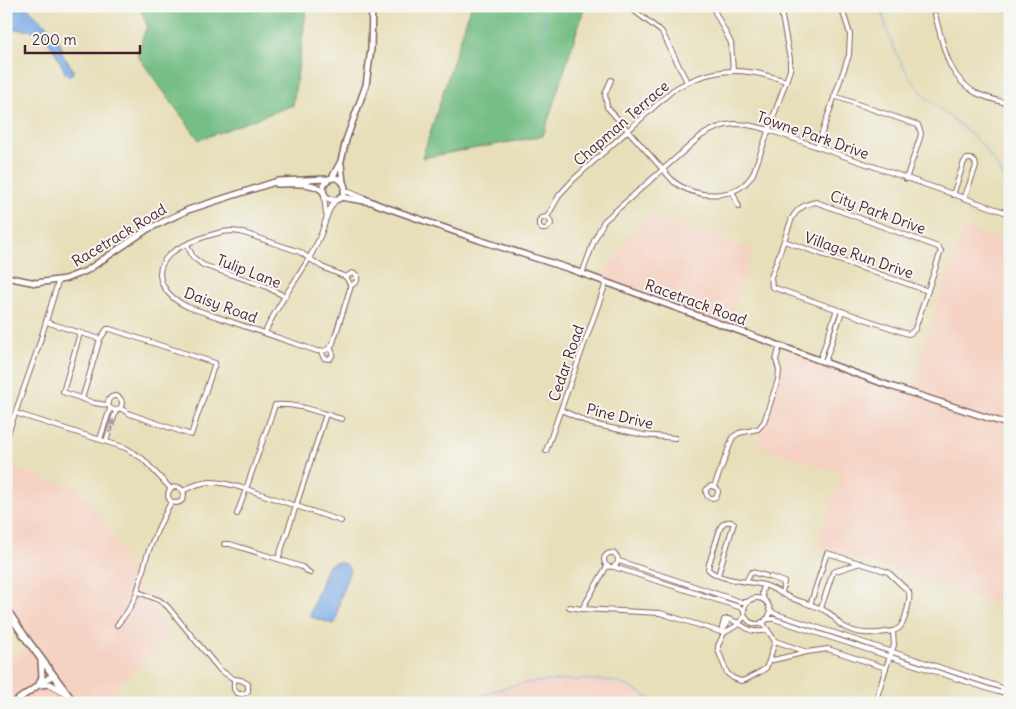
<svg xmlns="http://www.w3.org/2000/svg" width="1016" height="709" viewBox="0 0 1016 709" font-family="Delius,sans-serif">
<rect width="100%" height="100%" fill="#f6f6f2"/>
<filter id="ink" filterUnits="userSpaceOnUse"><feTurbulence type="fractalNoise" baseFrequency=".02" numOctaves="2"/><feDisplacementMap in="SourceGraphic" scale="10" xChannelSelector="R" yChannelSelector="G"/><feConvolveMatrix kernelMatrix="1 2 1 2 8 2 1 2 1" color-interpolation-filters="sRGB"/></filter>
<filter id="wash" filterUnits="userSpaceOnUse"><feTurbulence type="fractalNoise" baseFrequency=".0096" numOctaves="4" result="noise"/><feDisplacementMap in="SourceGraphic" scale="20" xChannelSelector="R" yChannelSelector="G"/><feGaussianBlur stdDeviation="1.12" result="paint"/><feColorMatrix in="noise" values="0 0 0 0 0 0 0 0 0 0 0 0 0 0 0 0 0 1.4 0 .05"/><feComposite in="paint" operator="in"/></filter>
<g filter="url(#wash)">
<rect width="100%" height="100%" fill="#e7dfb9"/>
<g fill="#f5d2c2">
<path d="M649 215 753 249 728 326 597 281Z"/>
<path d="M963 227 1007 242 1010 246V609L817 546 841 473 757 446 789 347 910 390Z"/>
<path d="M6 466 84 491 171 637 99 703H6V660L27 649 6 613Z"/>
<path d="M538 680 610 681 639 692 657 703H465L509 685Z"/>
</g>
<g fill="#74be85" stroke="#5f6e58">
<path d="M139 6H307L293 105 199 140 137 55 147 25Z"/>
<path d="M471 6H585L543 136 422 158Z"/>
</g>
<g fill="#79ace5" stroke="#626688">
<path d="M6 6H26L48 27 58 40 62 47V54L73 69V73L68 76 66 74C59 61 49 35 34 31 24 29 15 31 6 27Z"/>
<path d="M338 562 346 564 350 570 340 599 336 621 334 624 311 617 310 614 327 567 331 564Z"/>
</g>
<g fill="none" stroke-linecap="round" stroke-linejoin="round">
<g stroke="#79ace5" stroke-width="1">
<path d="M881 6C889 44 905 79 935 105 949 117 966 128 979 142 992 155 998 171 1010 185"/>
<path d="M544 42 545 6"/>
<path d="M465 703C503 684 535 680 577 680 588 680 601 679 612 681 628 685 643 694 657 703"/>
</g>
</g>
</g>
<g filter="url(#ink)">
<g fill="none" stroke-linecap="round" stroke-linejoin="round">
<g stroke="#81625d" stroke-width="6">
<g id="minor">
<path d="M628 6 662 32 687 82"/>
<path d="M712 6 731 43 733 70"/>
<path d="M935 15C944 46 946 76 976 93 986 98 999 101 1010 104"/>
<path d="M611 80 605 94 607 107 674 182C697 199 737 201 753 174L790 70V59L780 6"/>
<path d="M834 96 918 125 921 133 920 138 906 179"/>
<path d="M817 147 849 55 850 34 841 6"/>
<path d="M733 193 739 207"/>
<path d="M324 195 326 214"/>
<path d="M953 195 964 162 967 159H971L975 162 976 166 964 199"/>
<path d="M816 202 938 247 941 251 915 329 911 333 908 334 772 287 771 277 792 218C798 208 805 204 816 202Z"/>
<path d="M547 217 550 220 551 224 546 229H542L539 226V221L541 218 547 217 560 194 574 179 673 90C713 66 744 67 786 81"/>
<path d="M231 231 241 232 300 252 322 267 346 277 350 284V289L333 343C330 349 324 352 317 351L188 307C168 298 148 276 169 255 181 244 214 232 231 231Z"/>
<path d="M784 241 928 291"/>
<path d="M187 245 193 257 203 265 265 286 284 296"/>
<path d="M582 274 594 241 604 221 701 136C726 120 741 122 769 130L1010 214"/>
<path d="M346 277 352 273 357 275V281L351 286"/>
<path d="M46 322 100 339"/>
<path d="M80 333 63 392 94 403 107 405"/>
<path d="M265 333C279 298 307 270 321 234 326 222 327 209 337 199"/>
<path d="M321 352 324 358 330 359 333 354 330 347"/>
<path d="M820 360 837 309"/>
<path d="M825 362 842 311"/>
<circle cx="115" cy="403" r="7"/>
<path d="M82 399 100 339 107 329H110L215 363 191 435 130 414 120 408"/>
<path d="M561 410 592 424 644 435 675 438"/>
<path d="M15 413 126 448 143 459 171 489"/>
<path d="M326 414 296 506 246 489 275 405C298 403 320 413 342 419"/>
<path d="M6 439 38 348 58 282"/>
<path d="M100 439 110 409"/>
<path d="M106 441 116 411"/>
<path d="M546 451 606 283"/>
<circle cx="712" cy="492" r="6"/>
<circle cx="176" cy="495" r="8"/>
<path d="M714 487 733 437 739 433 758 429 764 422 778 380 779 370 776 360 780 345"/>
<path d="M183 491C207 477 221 482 246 489L237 514"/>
<path d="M224 544H230L278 559 296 506 341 521"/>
<circle cx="611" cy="560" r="7"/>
<path d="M278 559 302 567 310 573"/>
<path d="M619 561 741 602H748"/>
<path d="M607 566 582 609 660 613 724 633"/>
<path d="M614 567 739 607 744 610"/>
<path d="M718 575 734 523C728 521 725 521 721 526L709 564 708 569C719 581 748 581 763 585 773 587 781 594 791 598 803 603 816 605 827 612 833 615 836 621 841 625 857 636 876 634 893 631L894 645 886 668 828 649 807 652"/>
<path d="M770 577 784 582 782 593"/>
<path d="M746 582 750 574 752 572 766 576"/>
<path d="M138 592 159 600 167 606 220 670 234 679V689L237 693C241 695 245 694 248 691V684L241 680 234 679"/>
<circle cx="757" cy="611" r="13"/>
<path d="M764 600 762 593 764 585"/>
<path d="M810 605 827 553 888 572 909 592C911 598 905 622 900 627 899 629 895 630 893 631"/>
<path d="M569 607 582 609"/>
<path d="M821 608 833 572 860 563"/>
<path d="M769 610 776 614 1000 687 1010 693"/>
<path d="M745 616 736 626 724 633 718 646V650L727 673 733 678 741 681 745 680 760 672 766 668 769 661 775 641 762 622"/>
<path d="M728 619C747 624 745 635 768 630"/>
<path d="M766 619H774L998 692H1006"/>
<path d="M117 625C138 601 138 588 146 559 152 539 162 520 171 502"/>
<path d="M722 630 725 627 728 619"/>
<path d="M721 632 724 620 728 619"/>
<path d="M769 661 807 652 775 641"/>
<path d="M875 703 886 668"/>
</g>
</g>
<g stroke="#81625d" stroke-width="8">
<g id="tertiary">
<path d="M341 164 343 183"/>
<path d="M332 178 341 161 346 140 366 85 371 49 372 6"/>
<circle cx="334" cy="189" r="11"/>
<path d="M277 184C292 184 311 181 323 191"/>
<path d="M344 190 379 205 479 240 567 268 890 386 1010 425"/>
<path d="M340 197 371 202"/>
<path d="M6 277 36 283 65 279 86 271 148 229 188 210 278 181 328 179"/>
<path d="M39 684 42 677 41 661"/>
<path d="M40 685 50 684 64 692"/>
<path d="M13 703 53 675"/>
</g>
</g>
<g stroke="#81625d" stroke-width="9">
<path id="primary" d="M6 609 25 637 74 703"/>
</g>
<use href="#minor" stroke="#fff" stroke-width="4"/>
<use href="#tertiary" stroke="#fff" stroke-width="5"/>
<use href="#primary" stroke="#fff" stroke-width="6"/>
</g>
<defs><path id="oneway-solid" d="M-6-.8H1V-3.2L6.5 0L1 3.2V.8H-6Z" transform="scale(1.25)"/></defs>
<use fill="#ae9aa0" href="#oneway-solid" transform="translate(111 426) rotate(-71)"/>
</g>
<g text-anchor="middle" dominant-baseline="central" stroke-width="4" stroke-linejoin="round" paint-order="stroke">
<g font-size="15" fill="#4a1f2b" stroke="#f6f6f2">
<text transform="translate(621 123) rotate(-41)">Chapman Terrace</text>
<text transform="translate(813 135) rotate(19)">Towne Park Drive</text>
<text transform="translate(878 212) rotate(20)">City Park Drive</text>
<text transform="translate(119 235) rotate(-31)">Racetrack Road</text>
<text transform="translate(859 255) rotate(19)">Village Run Drive</text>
<text transform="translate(249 271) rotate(21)">Tulip Lane</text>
<text transform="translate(696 302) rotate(20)">Racetrack Road</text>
<text transform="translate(221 305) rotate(20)">Daisy Road</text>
<text transform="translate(566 363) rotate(-71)">Cedar Road</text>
<text transform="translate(620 416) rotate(13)">Pine Drive</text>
</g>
</g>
<rect width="1016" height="709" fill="none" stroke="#f6f6f2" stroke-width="25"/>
<path d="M25 45v8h115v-8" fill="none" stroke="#4a1f2b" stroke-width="2.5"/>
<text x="32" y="45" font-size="15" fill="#4a1f2b" stroke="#f6f6f2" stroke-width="4" paint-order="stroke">200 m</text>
</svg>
